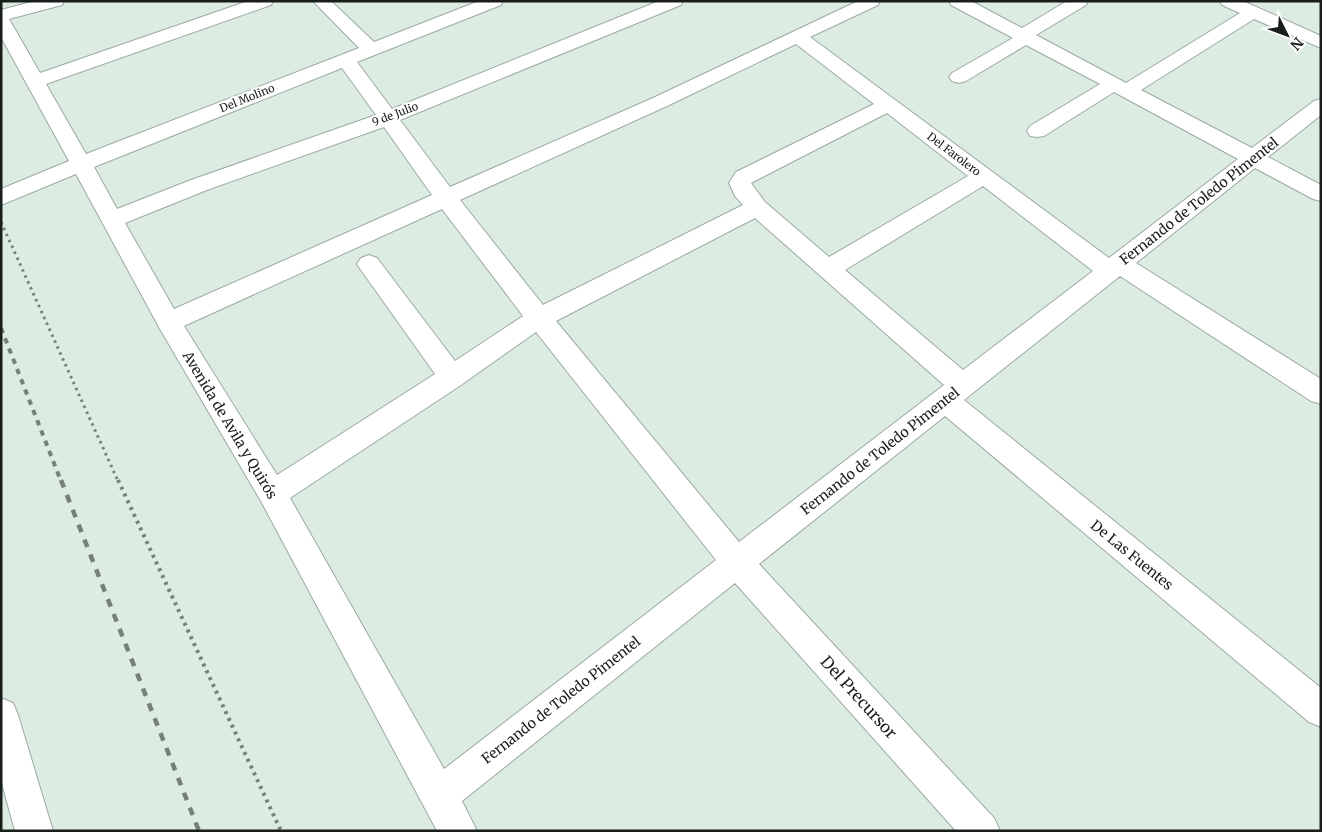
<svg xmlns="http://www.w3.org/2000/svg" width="1322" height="832" viewBox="0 0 1322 832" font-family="Merriweather,serif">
<rect width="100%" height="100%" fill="#dcece2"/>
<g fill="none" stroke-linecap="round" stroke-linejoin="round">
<g stroke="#9baaa0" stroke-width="2">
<g id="minor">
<path d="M35 1H64L62 5 9 19 40 73 248 1H273L271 5 46 84 86 154 359 48 313 1H331L374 42 479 1H503L501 5 357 62 392 109 659 1H683L681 5 400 120 450 187 653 98 858 1H880L878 5 810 37 1109 258 1238 159 1114 92 1044 136 1037 137 1030 136 1027 131 1030 126 1100 84 1026 45 966 81 959 83 952 81 949 77 952 73 1013 38 951 5 949 1H971L1022 28 1067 1H1088L1086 5 1036 35 1126 83 1240 13 1222 5 1220 1H1243L1321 36V48L1254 19 1141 90 1252 148 1314 101 1321 99V115L1268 157 1321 185V201L1313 199 1255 168 1136 263 1321 379V404L1311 401 1120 276 964 400 1321 688V727L1309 722 945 416 759 564 994 818 1000 831H956L735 583 462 801 477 831H437L262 503 160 329 76 174 1 205V189L69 161 1 37V10ZM796 44 874 104 736 172 729 183 735 196 743 205 543 305 460 200 667 106ZM342 68 376 115 191 180 117 209 94 167ZM887 113 968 176 829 257 765 202 751 183ZM384 127 432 195 174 309 125 223 207 190ZM983 186 1093 271 963 370 845 270ZM442 209 523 316 455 361 377 258 369 255 361 258 357 264 361 270 435 374 277 475 184 326ZM755 218 944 385 739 542 556 321ZM536 332 716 560 444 769 290 498 461 385Z"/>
<path d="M1 698 13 703 18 715 53 831H15L1 780Z"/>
</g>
</g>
<path stroke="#77817b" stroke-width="3" stroke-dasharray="2.5 4" stroke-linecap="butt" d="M1 222 118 481"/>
<path stroke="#77817b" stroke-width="4" stroke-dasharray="3 4.5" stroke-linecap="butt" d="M118 480 281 831"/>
<use href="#minor" fill="#fff" fill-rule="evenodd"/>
<path stroke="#758079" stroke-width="4" stroke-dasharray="5.5 5.5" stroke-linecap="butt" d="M1 328 61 481"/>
<path stroke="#758079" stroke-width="4.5" stroke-dasharray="8 8" stroke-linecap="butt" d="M61 480 199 831"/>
</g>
<g text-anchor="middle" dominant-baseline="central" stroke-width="4" stroke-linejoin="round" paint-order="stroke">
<g font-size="11" fill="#181e1a" stroke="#fff">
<text transform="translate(247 98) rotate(-22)">Del Molino</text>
<text transform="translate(395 114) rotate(-21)">9 de Julio</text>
<text transform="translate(954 154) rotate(37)">Del Farolero</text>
</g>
<g font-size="14" fill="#181e1a" stroke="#fff">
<text transform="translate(1199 201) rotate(-38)">Fernando de Toledo Pimentel</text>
<text transform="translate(230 425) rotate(59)">Avenida de Avila y Quirós</text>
<text transform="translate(880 451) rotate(-38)">Fernando de Toledo Pimentel</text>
<text transform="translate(1132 555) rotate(39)">De Las Fuentes</text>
<text transform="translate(561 700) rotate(-38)">Fernando de Toledo Pimentel</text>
</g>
<g font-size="16" fill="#181e1a" stroke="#fff">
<text transform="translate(859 697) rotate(48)">Del Precursor</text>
</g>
</g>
<rect width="1322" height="832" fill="none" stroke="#181e1a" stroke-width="5"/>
<g transform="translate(1287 35) rotate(132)" stroke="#ffffff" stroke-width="4" paint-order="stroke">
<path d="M0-4L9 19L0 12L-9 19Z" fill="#181e1a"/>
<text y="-8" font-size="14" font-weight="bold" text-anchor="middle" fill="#181e1a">N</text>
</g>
</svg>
